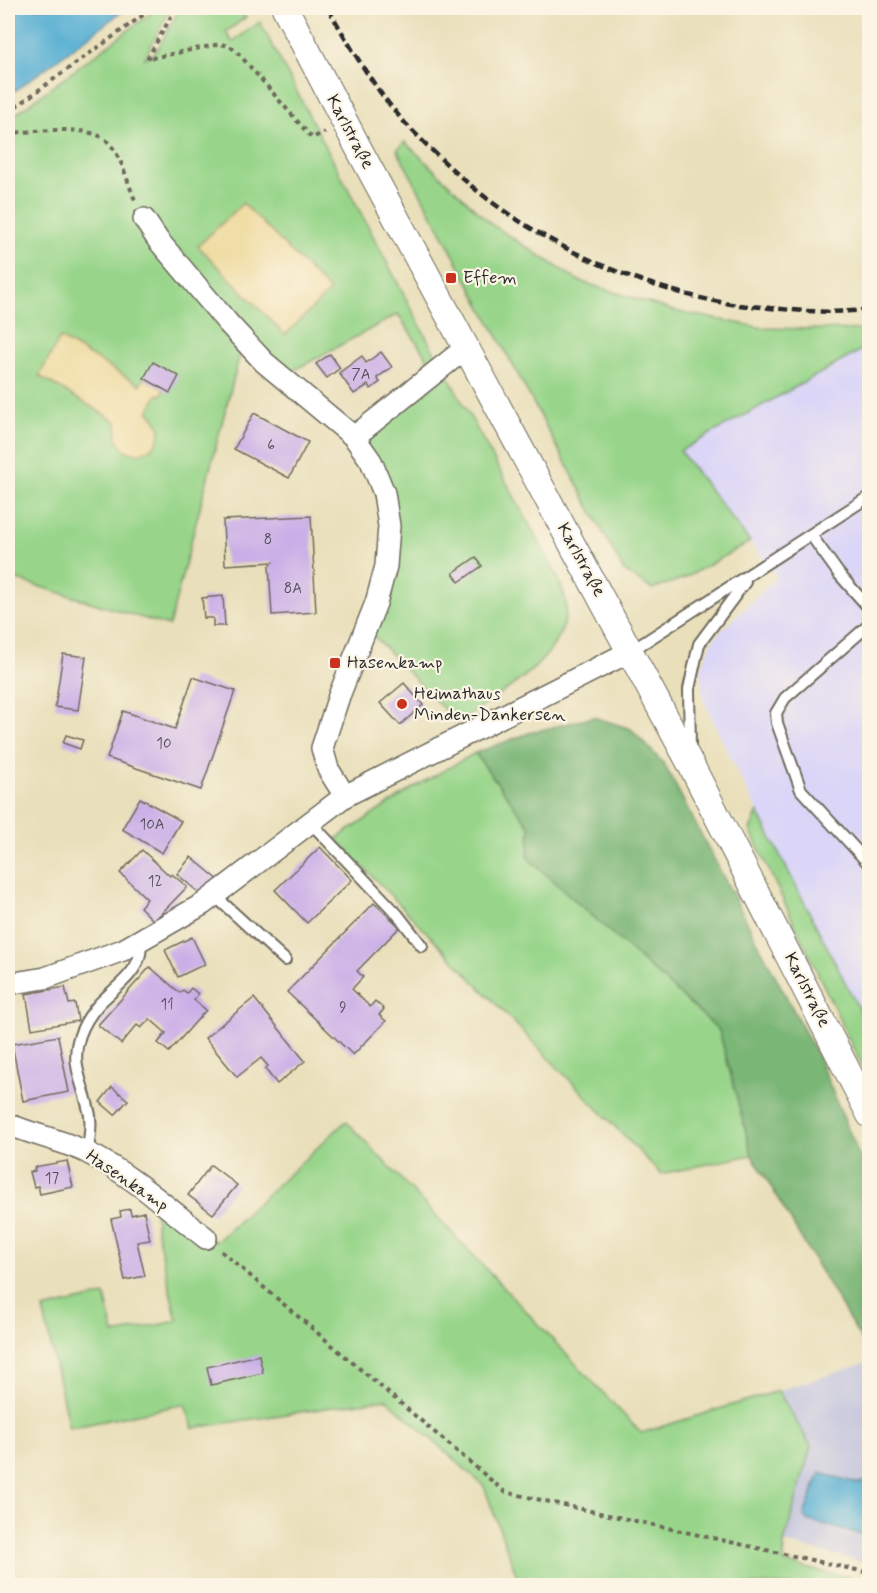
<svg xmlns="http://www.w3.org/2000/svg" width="877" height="1593" viewBox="0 0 877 1593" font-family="Mynerve,sans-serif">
<rect width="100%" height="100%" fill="#fcf5e5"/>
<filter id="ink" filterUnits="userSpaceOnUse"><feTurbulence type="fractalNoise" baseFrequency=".0167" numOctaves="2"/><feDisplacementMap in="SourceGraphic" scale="12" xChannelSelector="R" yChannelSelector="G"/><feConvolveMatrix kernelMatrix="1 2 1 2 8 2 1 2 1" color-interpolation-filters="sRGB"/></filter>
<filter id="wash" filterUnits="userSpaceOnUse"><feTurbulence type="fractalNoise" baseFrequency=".008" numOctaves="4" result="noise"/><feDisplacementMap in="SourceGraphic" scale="24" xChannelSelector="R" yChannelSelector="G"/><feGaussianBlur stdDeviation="1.35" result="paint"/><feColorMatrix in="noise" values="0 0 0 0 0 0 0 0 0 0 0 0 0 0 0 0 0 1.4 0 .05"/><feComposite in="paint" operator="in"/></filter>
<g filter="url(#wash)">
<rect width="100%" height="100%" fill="#e9dfba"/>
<path fill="#dbd6f7" d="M869 346V1029L731 759 703 699 701 668 714 638 777 577 680 451 864 347Z"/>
<path fill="#c1c2dd" d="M869 1362V1563L784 1543 811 1446 778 1391Z"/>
<g fill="#98d58a" stroke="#62805a" stroke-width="1.5">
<path d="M158 8H171L144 59 157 50 180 8H240L246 17 226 32 232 42 260 22 439 361 433 367 398 314 276 380 241 350 169 626 8 577V120Z"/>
<path d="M405 142 491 224 579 281 674 311 763 328 862 330 869 328V346L680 451 750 542 685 578 652 589 624 571 397 150Z"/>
<path d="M447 374 552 566C558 580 567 594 566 610 564 662 494 697 457 723L372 634 392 572 366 442Z"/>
<path d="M475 753 530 827 528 858 719 1030 752 1155 661 1174 336 839 413 788Z"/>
<path d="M758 812 869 1029V1081L750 830Z"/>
<path d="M346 1121 641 1433 778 1391 811 1446 784 1543V1563L869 1582V1585H520L484 1486 386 1399 193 1428 185 1404 69 1428 43 1309 105 1295 114 1334 177 1321 156 1228 155 1197 216 1242Z"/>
</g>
<path fill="#7ab676" stroke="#527050" stroke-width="1.5" d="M594 717 631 729 664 764 819 1059 869 1179V1353L752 1155 719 1030 528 858 530 827 475 753 529 733Z"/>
<g fill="#eeda9e" stroke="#8c8264" stroke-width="1.5">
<path d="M243 203 330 291 285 335 198 246Z"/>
<path d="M60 338 140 385 144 378 164 389 161 395 158 394 148 412C182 437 134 472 118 441 115 435 118 428 117 422L39 376Z"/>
</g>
<g fill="#55aed3" stroke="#406c7f" stroke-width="1.5">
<path d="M8 8H127L8 96Z"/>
<path d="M820 1473 857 1483 869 1481V1536L807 1520 804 1515Z"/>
</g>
<g id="blocks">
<g fill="#caaee7">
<path d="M381 352 392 367 377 378 380 382 371 389 368 385 354 394 339 373 362 356 366 363Z"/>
<path d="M330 354 340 368 327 378 316 364Z"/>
<path d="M153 362 179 376 170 393 144 378Z"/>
<path d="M254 413 308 442 289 478 234 449Z"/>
<path d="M311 516 316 612 272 615 269 566 273 562 225 565 223 520Z"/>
<path d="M476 557 482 566 459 582 453 573Z"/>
<path d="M223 596 225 626H213V618H204L202 598Z"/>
<path d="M63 654 86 657 78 710 55 707Z"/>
<path d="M193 677 235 691 201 790 107 758 123 711 175 729Z"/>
<path d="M404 683 423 705 400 725 380 703Z"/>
<path d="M66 735 83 740 80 749 63 743Z"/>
<path d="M140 798 181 821 162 853 122 829Z"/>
<path d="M320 847 352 880 307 923 275 890Z"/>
<path d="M142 850 170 876 172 874 187 887 154 921 140 907 147 899 120 873Z"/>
<path d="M191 857 220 881 205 898 177 874Z"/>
<path d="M374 903 400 927 357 971 363 977 352 989 370 1007 375 1001 384 1009 379 1015 386 1021 353 1055 287 992Z"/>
<path d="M192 937 205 964 178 977 165 950Z"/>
<path d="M150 967 180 993 183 990 187 993 191 988 198 994 194 1000 206 1010 169 1052 158 1043 166 1033 150 1019 141 1028 137 1025 121 1044 98 1025Z"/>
<path d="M65 987 69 1004 75 1003 78 1021 32 1029 26 994Z"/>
<path d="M254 998 305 1061 277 1084 265 1069 268 1066 261 1058 237 1077 205 1038Z"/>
<path d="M58 1036 69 1092 23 1101 12 1044Z"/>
<path d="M112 1087 128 1100 115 1115 100 1102Z"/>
<path d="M67 1161 73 1187 40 1194 38 1186 34 1187 30 1172 35 1171 34 1167Z"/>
<path d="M211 1165 237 1185 213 1214 188 1195Z"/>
<path d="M130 1209 131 1215 144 1212 150 1240 137 1242 145 1276 125 1280 111 1219 121 1217 120 1211Z"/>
<path d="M259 1355 263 1373 211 1385 207 1367Z"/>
</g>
</g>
</g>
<g filter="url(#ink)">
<use href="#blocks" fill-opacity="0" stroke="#6e6a5d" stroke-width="1.5"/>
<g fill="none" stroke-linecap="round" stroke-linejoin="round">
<g stroke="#6e6a5d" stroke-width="14">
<g id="service">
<path d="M811 535 839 574 870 609"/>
<path d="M870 624 785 698 776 713 777 723 801 790 870 865"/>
<path d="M631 651 870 496"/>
<path d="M690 748 689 689 699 644 745 582"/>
<path d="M310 822 398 915 422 946"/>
<path d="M214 895 285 960"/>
<path d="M88 1153C89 1137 93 1122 88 1107 82 1081 70 1062 80 1035 84 1024 91 1013 99 1004 113 989 136 975 140 954 141 950 140 944 139 940"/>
</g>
</g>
<g stroke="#6e6a5d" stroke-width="24">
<g id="minor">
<path d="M144 219 158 240 228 323 264 362 354 437 371 461 384 493 389 526 386 566 376 603 339 696 322 748 328 769 345 796"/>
<path d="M354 437 467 347"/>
<path d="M8 984 45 978 123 950 203 904 345 796 631 651"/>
<path d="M8 1124C33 1135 61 1140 86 1152 129 1173 168 1208 206 1238"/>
</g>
</g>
<g stroke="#6e6a5d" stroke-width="28">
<path id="tertiary" d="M285 8 361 153 690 763 870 1115"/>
</g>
<g stroke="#6e6a5d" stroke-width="4" stroke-dasharray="4.5 4.5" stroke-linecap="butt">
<path d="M176 8 147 59 220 44 230 46 239 54 312 138 325 132"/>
<path d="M8 112 153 8"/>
<path d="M8 133C33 132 90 123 108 142 123 158 127 183 136 202"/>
<path d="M221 1251 505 1492 870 1573"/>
</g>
<use href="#service" stroke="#fff" stroke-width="10"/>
<use href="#minor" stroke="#fff" stroke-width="21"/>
<use href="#tertiary" stroke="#fff" stroke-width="26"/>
<path stroke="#2b2b2b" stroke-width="4.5" stroke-dasharray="9 4.5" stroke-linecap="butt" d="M328 8C351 48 374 89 406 124 433 152 462 180 493 203 560 252 643 288 725 303 740 306 755 306 770 308 802 311 837 314 870 309"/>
</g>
</g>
<g fill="#c8321e" stroke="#fcf5e5" stroke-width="2">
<rect x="445" y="272" width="12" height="12" rx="3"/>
<rect x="329" y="657" width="12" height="12" rx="3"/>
<circle cx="402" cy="704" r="6"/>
</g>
<g text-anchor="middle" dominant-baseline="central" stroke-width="4.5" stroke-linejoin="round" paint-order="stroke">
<g font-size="15" fill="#534c5a">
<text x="361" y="375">7A</text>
<text x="271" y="446">6</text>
<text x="268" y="540">8</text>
<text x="293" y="589">8A</text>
<text x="164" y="744">10</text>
<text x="152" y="825">10A</text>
<text x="155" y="882">12</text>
<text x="167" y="1005">11</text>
<text x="343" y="1008">9</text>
<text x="52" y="1179">17</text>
</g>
<g font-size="18" fill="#2b2b2b" stroke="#fcf5e5">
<text transform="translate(350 132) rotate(62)">Karlstraße</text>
<text transform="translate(581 560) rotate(61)">Karlstraße</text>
<text transform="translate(807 990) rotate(63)">Karlstraße</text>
<text transform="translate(127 1181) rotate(34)">Hasenkamp</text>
</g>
<g font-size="18" fill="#2b2b2b" stroke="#fcf5e5" text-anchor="start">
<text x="463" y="278">Effem</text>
<text x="347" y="663">Hasenkamp</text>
<text x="414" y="694">Heimathaus<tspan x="414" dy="21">Minden-Dankersen</tspan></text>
</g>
</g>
<rect width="877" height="1593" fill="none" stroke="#fcf5e5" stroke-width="30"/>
</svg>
